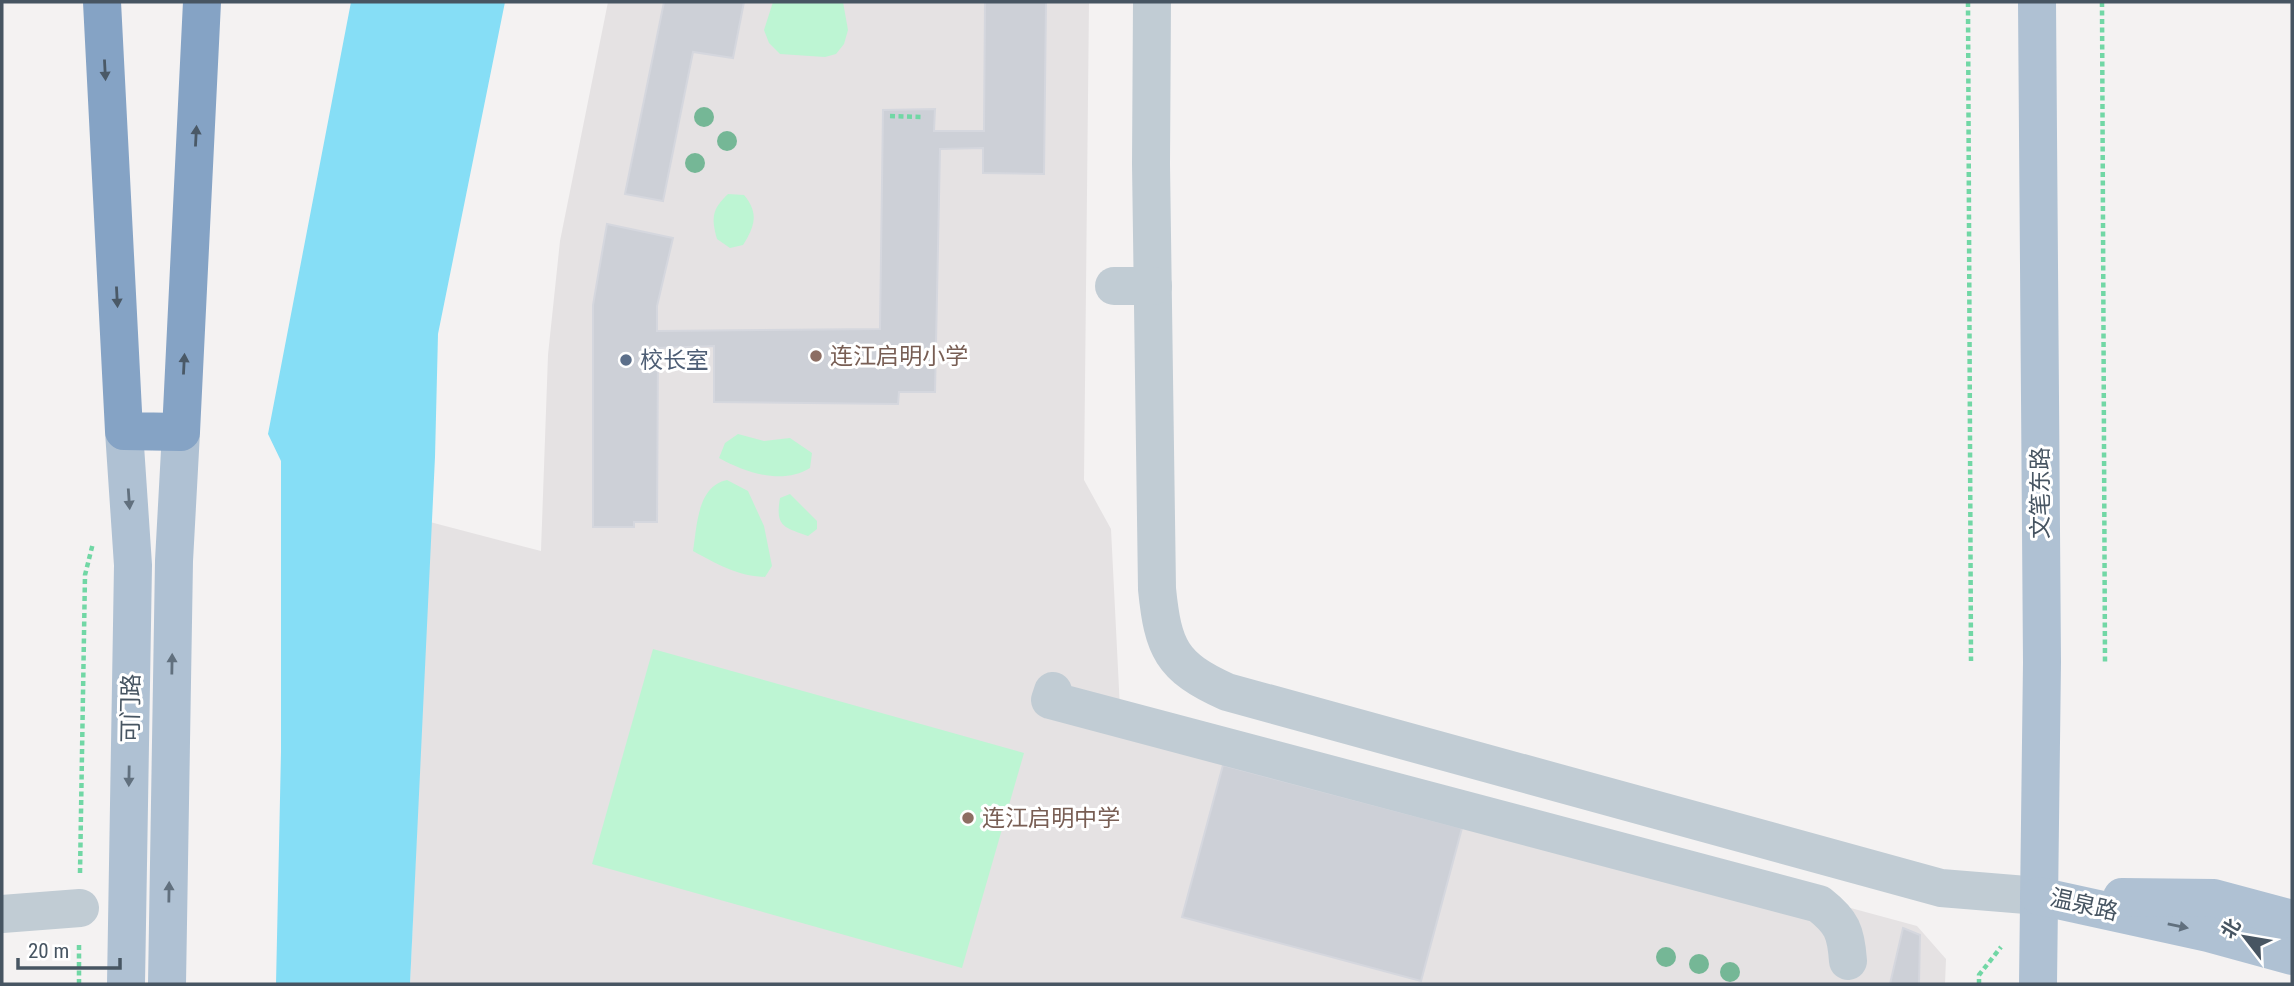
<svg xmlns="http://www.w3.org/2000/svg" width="2294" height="986" viewBox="0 0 2294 986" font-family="'Roboto Condensed','Noto Sans SC',sans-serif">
<rect width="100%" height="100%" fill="#f4f2f2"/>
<path fill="#e5e2e3" d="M608 2H1089L1084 480 1111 529 1120 709 1917 926 1946 959 1945 984H410L430 522 541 551 548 355 560 241Z"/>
<g fill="#bdf5d3">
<path d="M773 2H843L848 30 844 44 836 54 825 57 780 54 769 43 764 30Z"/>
<path d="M728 194 744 195C759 213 755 226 743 245L730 248 717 239C711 218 712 209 728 194Z"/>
<path d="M738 434 764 441 790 438 812 453 810 468C783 485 746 473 719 458L725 443Z"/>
<path d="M727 480 748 491 764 526 772 566 765 577C737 576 717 564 693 551 697 527 697 486 727 480Z"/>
<path d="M790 494 817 521V529L808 536C784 527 775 527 780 498Z"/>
<path d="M653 649 1024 753 962 968 592 864Z"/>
</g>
<path fill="#86def6" d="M351 2H505L438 334 435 457 410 984H276L281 752V461L268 434Z"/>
<g fill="#cdd0d7" stroke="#d5d7de" stroke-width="2">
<path d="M664 2H744L733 58 693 52 663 201 625 194Z"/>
<path d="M985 2H1046L1044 174 983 173V148L940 149 935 392H899L898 404 714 402V346L658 348 657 522H634V527H593V305L607 224 673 238 657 306V331L880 329 883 110 935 109 934 131H984Z"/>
<path d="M1223 765 1462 828 1421 981 1182 917Z"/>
<path d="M1903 928 1920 935 1919 984H1890Z"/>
</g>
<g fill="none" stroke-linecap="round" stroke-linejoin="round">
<g stroke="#71d7a5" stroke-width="4.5" stroke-dasharray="5 3.5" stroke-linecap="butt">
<path d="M1968 2 1971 661"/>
<path d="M2102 2 2105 662"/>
<path d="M890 116 924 117"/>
<path d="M80 873 85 575 93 543"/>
<path d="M79 984V945"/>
<path d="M1979 984V975L2001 947"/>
</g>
<g stroke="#c1ccd4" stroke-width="38">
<path d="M1152 2 1151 164 1157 589C1163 648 1171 667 1227 692L1941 888 2039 896"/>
<path d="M1114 286H1153"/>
<path d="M1053 691 1050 700 1819 904C1842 922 1846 932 1848 961"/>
<path d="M2 914 80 908"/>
</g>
<g stroke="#afc1d3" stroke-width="38">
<path d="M2037 2 2042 662 2038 984"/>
<path d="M124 431 133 565 126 984"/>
<path d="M2039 896 2208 933 2292 956"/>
<path d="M2122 897 2214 898 2292 919"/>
<path d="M167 984 174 561 181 432"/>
</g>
<path stroke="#85a3c5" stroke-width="38" d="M102 2 124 431 181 432 202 2"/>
</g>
<g fill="#75b796">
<circle cx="704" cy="117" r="10"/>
<circle cx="727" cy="141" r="10"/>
<circle cx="695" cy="163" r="10"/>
<circle cx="1666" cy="957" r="10"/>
<circle cx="1699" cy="964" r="10"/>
<circle cx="1730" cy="972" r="10"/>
</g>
<defs><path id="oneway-solid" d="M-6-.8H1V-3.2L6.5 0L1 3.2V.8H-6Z" transform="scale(1.75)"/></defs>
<g fill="#4a5967">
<use href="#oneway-solid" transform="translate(105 70) rotate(87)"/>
<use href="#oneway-solid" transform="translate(196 136) rotate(-87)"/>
<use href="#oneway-solid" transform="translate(117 297) rotate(87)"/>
<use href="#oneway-solid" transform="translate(184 364) rotate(-87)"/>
</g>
<g fill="#61707e">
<use href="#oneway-solid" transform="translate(129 499) rotate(86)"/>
<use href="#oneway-solid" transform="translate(172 664) rotate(-89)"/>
<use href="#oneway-solid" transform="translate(129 776) rotate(91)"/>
<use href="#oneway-solid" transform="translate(169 892) rotate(-89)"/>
<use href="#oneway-solid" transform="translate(2178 926) rotate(12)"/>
</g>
<g fill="#8d6e63" stroke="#fff" stroke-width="2.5">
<circle cx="816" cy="356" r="7"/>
<circle cx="968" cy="818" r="7"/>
</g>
<circle fill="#5c6f8a" stroke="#fff" stroke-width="2.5" cx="626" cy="360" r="7"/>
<g text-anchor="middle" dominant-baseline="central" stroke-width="6" stroke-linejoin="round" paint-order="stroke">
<g font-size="23" fill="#785e54" stroke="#fff" text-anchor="start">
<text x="830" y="356">连江启明小学</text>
<text x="982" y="818">连江启明中学</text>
</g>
<g font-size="23" fill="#4e5e75" stroke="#fff" text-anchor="start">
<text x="640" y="360">校长室</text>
</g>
<g font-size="23" fill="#475562" stroke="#fff">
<text transform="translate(2040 493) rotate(-90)">文笔东路</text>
<text transform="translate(131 708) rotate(-89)">可门路</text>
<text transform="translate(2084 905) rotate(13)">温泉路</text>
</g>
</g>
<rect width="2294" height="986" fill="none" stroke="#475562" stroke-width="7"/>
<g transform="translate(2245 937) rotate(301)" stroke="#ffffff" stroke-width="5" paint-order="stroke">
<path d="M0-5L12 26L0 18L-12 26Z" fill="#475562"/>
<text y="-10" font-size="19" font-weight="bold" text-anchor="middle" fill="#475562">北</text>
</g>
<path d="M18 958v10h102v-10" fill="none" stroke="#475562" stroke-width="3.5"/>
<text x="28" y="958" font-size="21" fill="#475562" stroke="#ffffff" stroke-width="5" paint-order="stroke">20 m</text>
</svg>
